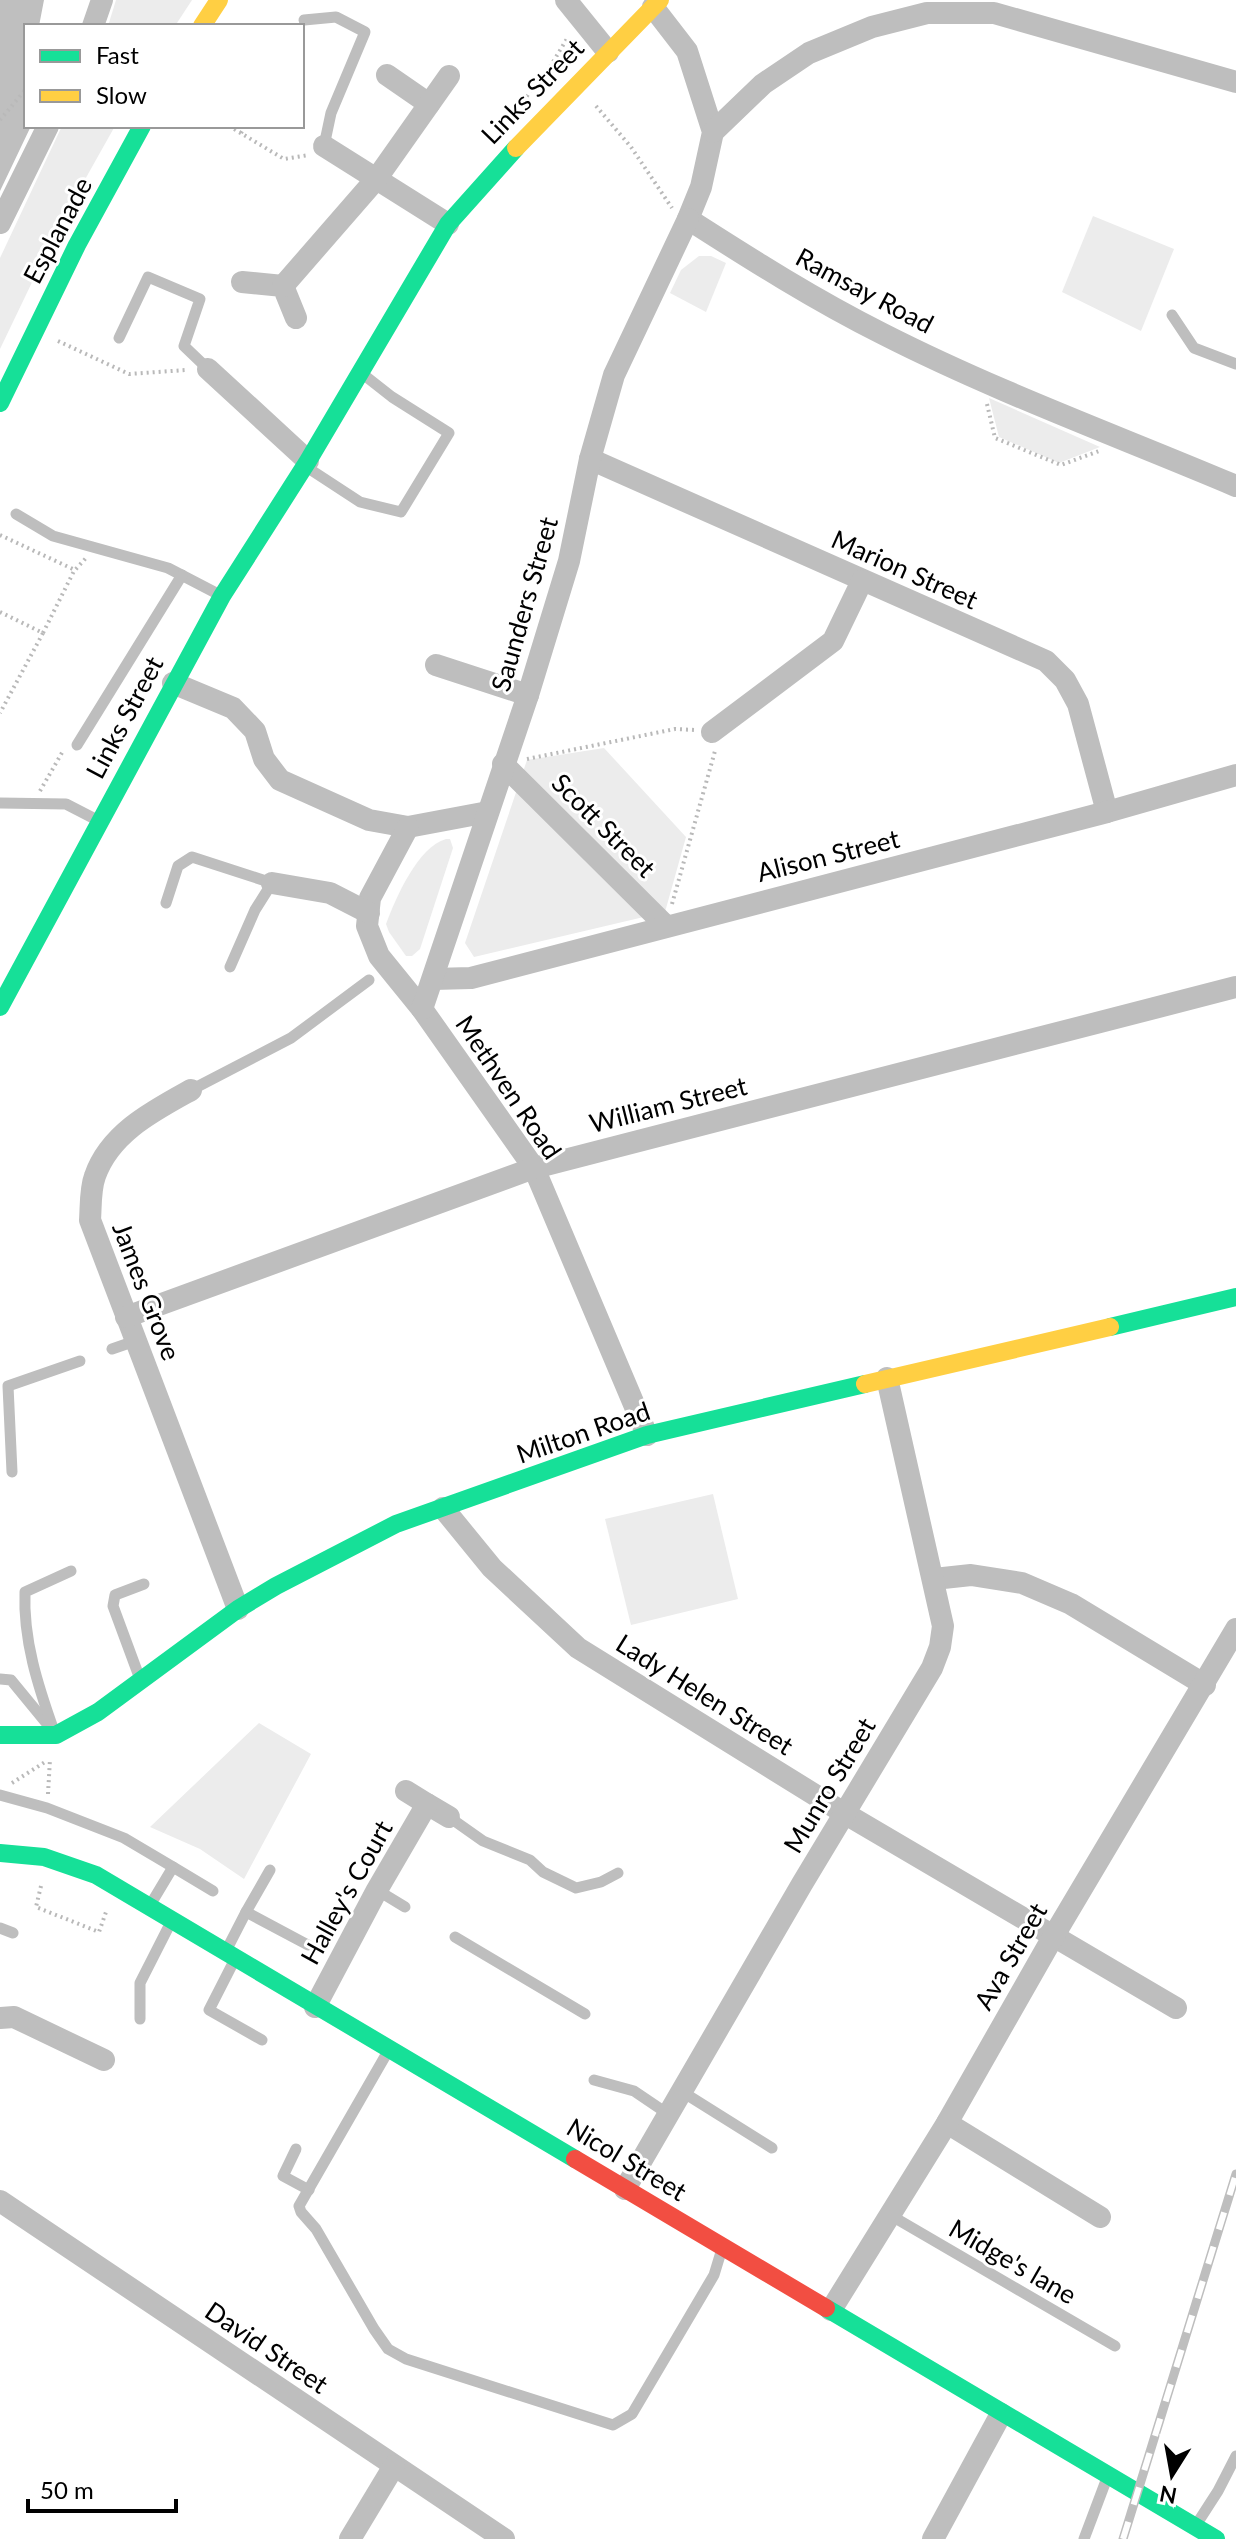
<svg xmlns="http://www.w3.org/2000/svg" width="1236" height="2539" viewBox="0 0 1236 2539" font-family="Lato,sans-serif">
<rect width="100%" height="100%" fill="#fff"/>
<g fill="#ececec">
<path d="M116 0H192L175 26H108Z"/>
<path d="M62 126H115L60 224 0 349V258Z"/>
<path d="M1093 216 1174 249 1141 331 1062 292Z"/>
<path d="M699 256H711L726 263 706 312 670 293 681 270Z"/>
<path d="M989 398 1100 447 1059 463 999 437Z"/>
<path d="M604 748 686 837 665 912 474 957 465 943 527 760Z"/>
<path d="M446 839H450L453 848 420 949 412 956H406L389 932 386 924C396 897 418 847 446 839Z"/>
<path d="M713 1494 738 1599 631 1625 605 1519Z"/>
<path d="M259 1723 311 1754 244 1879 200 1849 150 1827Z"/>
</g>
<path fill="#bfbfbf" d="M0 0H44L39 26H26V126H31L0 191Z"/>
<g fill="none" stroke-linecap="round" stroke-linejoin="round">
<g stroke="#b9b9b9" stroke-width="4" stroke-dasharray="2 4" stroke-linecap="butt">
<path d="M547 72 568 37"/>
<path d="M524 102C532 86 540 72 559 70"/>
<path d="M596 106 631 147 672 208"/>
<path d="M0 120 26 89"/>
<path d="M229 126 284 159 309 155"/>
<path d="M241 133 245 126"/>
<path d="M58 341 129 374 186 370"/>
<path d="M987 404 995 438 1061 465 1099 451"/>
<path d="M0 535 75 570 86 558"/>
<path d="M0 612 43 633 0 713"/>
<path d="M43 633 74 571"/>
<path d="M527 759 675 729 695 730"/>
<path d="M40 791 63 751"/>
<path d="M672 904 715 751"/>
<path d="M12 1783 45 1762"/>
<path d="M48 1794 50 1759"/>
<path d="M41 1886 36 1907 99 1932 106 1912"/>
</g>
<g stroke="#bebebe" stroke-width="11">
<path d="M304 20 336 17 365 32 331 113 324 146"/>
<path d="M1172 315 1194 348 1236 364"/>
<path d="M119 338 148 277 200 299 184 346 208 369"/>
<path d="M308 468 360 502 401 512 449 433 392 397 364 375"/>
<path d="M16 514 53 536 168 568 218 594"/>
<path d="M77 745 182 575"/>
<path d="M0 803 66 804 99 821"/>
<path d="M166 903 178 866 192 857 272 883 255 910 230 967"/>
<path d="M191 1090 291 1038 369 980"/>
<path d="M112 1349 135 1341"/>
<path d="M12 1472 8 1386 80 1361"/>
<path d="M0 1679 11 1680 48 1725"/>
<path d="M140 1679 113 1606 115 1595 144 1584"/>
<path d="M54 1731C38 1686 23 1640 25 1592L71 1571"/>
<path d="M0 1795 47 1808 124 1838 173 1867 152 1902"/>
<path d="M449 1817 483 1841 530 1860 543 1872 576 1888 601 1882 618 1873"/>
<path d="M173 1867 213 1891"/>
<path d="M377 1890 405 1907"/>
<path d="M246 1912 270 1870"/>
<path d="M0 1928 13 1933"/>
<path d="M455 1937 585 2014"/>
<path d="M228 1947 246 1912 308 1945"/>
<path d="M234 1961 209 2010 262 2040"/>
<path d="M140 2019V1983L170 1924"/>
<path d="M387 2053 299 2206 301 2212 316 2229 374 2329 388 2349 406 2359 613 2425 632 2414 714 2275 721 2252"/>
<path d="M594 2080 634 2091 668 2114"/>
<path d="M681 2091 772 2148"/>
<path d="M296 2149 283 2176 309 2190"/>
<path d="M890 2215 1115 2346"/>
<path d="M1198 2522 1218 2491 1236 2456"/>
<path d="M1084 2539 1107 2478"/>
</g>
<g stroke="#bebebe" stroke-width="22">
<path d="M566 0 608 52"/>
<path d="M653 7 687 51 713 132 701 187 688 219C752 260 815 300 883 334 997 392 1118 436 1236 486"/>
<path d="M93 26 102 0"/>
<path d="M387 75 429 104"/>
<path d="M713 132 763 84 809 53 872 27 927 13H994L1236 82"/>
<path d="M324 146 448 224"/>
<path d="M0 223 48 126"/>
<path d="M242 282 283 286 296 318"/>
<path d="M283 286 377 178 449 76"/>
<path d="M208 369 308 461"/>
<path d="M590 459 1046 661 1065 680 1078 704 1107 812"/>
<path d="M436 665 528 695"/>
<path d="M173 683 233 708 255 731 264 759 280 780 369 820 408 827 488 812"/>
<path d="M712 732 833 641 862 581"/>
<path d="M503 764 666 926"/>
<path d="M408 827 370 898 367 926 379 956 422 1009 534 1168 647 1435"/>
<path d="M272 883 330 893 369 913"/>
<path d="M433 979 471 978 1107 812 1236 775"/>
<path d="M422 1009 528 695 569 561 590 459 614 375 688 219"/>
<path d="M191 1090C153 1111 110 1133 95 1176 90 1189 91 1207 90 1220L238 1609"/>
<path d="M126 1317 534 1168 1236 987"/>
<path d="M443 1508 492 1568 578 1648 844 1813 1176 2008"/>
<path d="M934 1579 971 1575 1022 1583 1071 1604 1205 1685"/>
<path d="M427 1804 449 1817"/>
<path d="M315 2007 377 1890 427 1804 406 1791"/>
<path d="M0 2018 14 2017 104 2060"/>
<path d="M947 2123 1100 2217"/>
<path d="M625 2189 802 1884 932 1668 940 1647 943 1626 887 1378"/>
<path d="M0 2201 504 2539"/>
<path d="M831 2310 947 2123 1053 1937 1236 1629"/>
<path d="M350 2539 394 2466"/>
<path d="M933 2539 1001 2414"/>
</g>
<g stroke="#16e098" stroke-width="18">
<path d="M0 403 77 245 142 126"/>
<path d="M0 1007 222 596 308 461 448 224 516 148"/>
<path d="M1110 1327 1236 1297"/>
<path d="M0 1735H56L98 1712 238 1609 276 1586 396 1524 647 1435 865 1384"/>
<path d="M0 1853 44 1857 96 1875 575 2159"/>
<path d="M826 2308 1216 2539"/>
</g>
<g stroke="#ffcf43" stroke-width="18">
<path d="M202 26 219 0"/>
<path d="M516 148 660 0"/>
<path d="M865 1384 1110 1327"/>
</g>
<path stroke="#f24e42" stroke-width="18" d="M575 2159 826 2308"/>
<g stroke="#bebebe" stroke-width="9">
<path id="rail" d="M1123 2539 1236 2174"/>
</g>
<use href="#rail" stroke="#fff" stroke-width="6" stroke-dasharray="18" stroke-linecap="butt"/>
</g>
<g text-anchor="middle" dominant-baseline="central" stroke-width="6" stroke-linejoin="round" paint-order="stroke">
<g font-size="26" fill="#000" stroke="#fff">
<text transform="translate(532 91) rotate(-46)">Links Street</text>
<text transform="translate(57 230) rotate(-62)">Esplanade</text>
<text transform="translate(865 290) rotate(28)">Ramsay Road</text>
<text transform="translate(905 569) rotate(24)">Marion Street</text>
<text transform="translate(524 604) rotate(-74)">Saunders Street</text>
<text transform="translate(124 717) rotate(-62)">Links Street</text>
<text transform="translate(604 825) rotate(45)">Scott Street</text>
<text transform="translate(828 855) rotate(-14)">Alison Street</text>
<text transform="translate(509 1087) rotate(56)">Methven Road</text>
<text transform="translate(668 1104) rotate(-14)">William Street</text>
<text transform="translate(147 1291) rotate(69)">James Grove</text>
<text transform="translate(583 1432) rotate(-19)">Milton Road</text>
<text transform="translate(705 1694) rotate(32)">Lady Helen Street</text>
<text transform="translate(829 1785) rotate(-59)">Munro Street</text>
<text transform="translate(346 1892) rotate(-61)">Halley's Court</text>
<text transform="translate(1010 1956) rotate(-60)">Ava Street</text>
<text transform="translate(627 2159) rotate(31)">Nicol Street</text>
<text transform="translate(1013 2261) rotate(30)">Midge's lane</text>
<text transform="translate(267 2347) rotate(34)">David Street</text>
</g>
</g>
<rect x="24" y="24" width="280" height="104" fill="#ffffff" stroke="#999999" stroke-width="2"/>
<rect x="40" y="50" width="40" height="12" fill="#16e098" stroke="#999999" stroke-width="2"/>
<text x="96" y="64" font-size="24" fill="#000000">Fast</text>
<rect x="40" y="90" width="40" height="12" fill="#ffcf43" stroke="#999999" stroke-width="2"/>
<text x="96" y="104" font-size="24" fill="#000000">Slow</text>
<g transform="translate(1172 2475) rotate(191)" stroke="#ffffff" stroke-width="6" paint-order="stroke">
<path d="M0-6L14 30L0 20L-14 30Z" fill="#000000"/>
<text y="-12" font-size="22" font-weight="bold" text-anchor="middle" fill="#000000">N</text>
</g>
<path d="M28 2499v12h148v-12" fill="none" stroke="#000000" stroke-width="4"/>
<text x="40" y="2499" font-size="24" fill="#000000" stroke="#ffffff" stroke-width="6" paint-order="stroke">50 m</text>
</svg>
